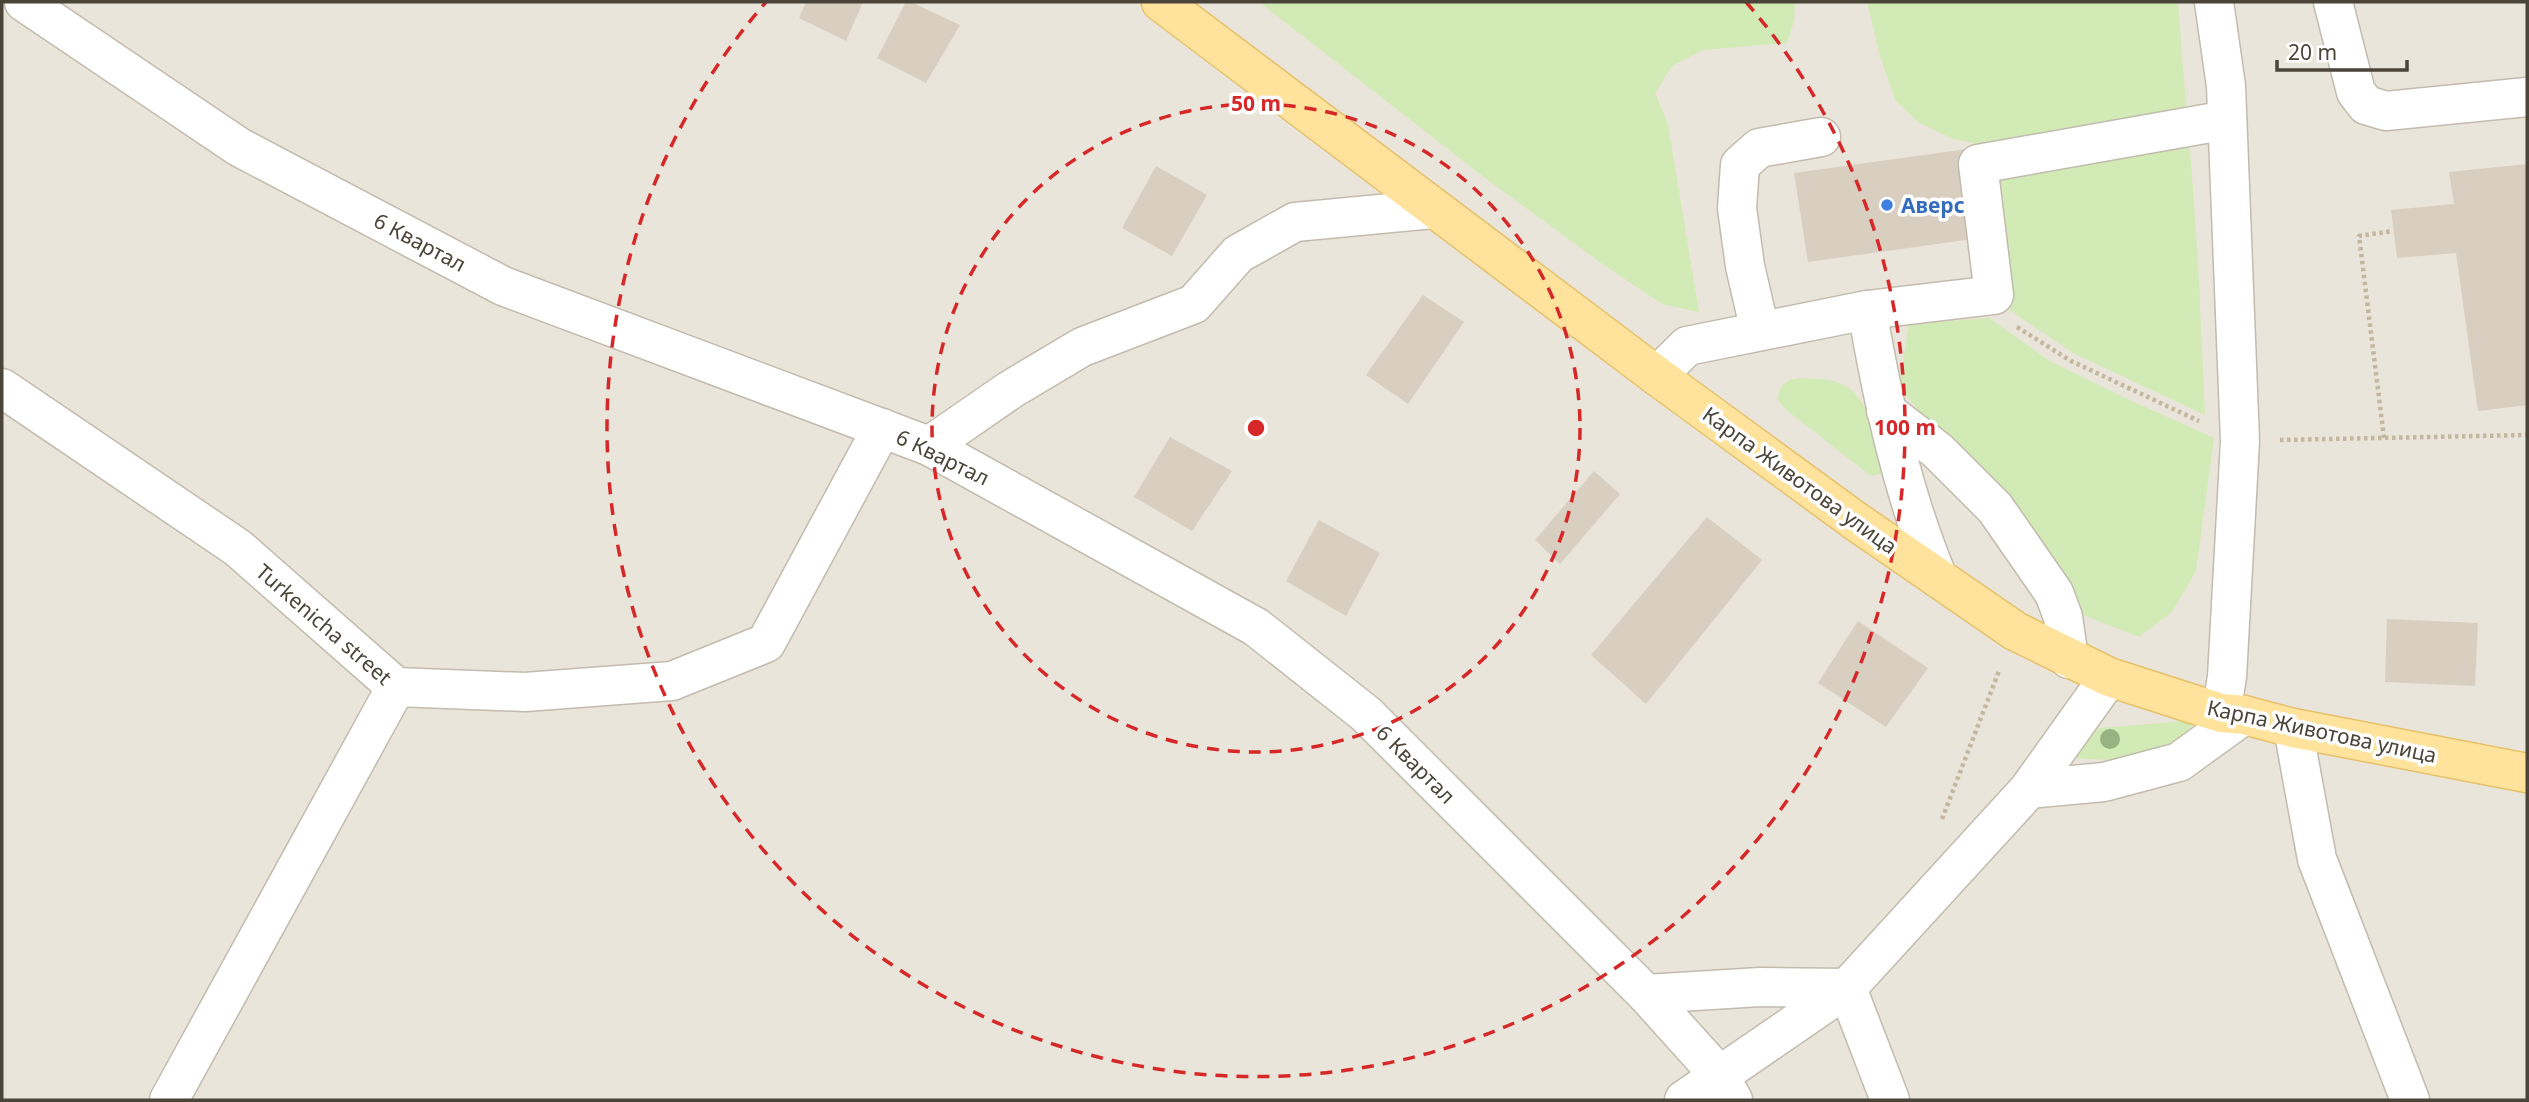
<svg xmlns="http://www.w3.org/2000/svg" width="2529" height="1102" viewBox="0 0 2529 1102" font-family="'Noto Sans',sans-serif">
<rect width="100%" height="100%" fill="#f6f3ec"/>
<rect fill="#eae5da" x="2" y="2" width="2525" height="1098"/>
<g fill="#d2eab5">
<path d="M1259 2H1795L1794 21 1787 43 1703 50 1672 66 1655 93 1668 124 1699 312 1662 304 1601 263 1485 178Z"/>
<path d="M1867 2H2178L2186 106 2155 119 1983 145 1953 139 1918 122 1895 100 1880 56Z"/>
<path d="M2189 136 2198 260 2205 415 2075 354 2005 307 1987 169Z"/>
<path d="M1989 318 2050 361 2123 397 2214 438 2196 571 2172 612 2139 637 2083 615 2045 555 1899 388 1909 324Z"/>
<path d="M1800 378C1814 379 1832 378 1844 385 1870 399 1880 446 1889 472L1871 476 1785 409 1777 398C1782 384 1785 380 1800 378Z"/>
<path d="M2195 720 2177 750 2125 761 2072 758 2099 728Z"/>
</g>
<g fill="#d8cfc1">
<path d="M806 2H863L846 41 799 18Z"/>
<path d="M906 2H911L960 25 926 83 877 58Z"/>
<path d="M1967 149 1980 238 1808 262 1794 173Z"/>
<path d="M2527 164V405L2478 411 2456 253 2397 258 2391 210 2454 204 2449 172Z"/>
<path d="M1156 166 1207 195 1172 256 1122 228Z"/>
<path d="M1423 295 1464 322 1408 404 1366 375Z"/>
<path d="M1170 437 1232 471 1192 531 1134 497Z"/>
<path d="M1594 471 1620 494 1560 564 1535 540Z"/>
<path d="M1707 517 1762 560 1646 704 1591 655Z"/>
<path d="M1319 520 1380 553 1346 616 1286 581Z"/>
<path d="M2387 619 2478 623 2475 686 2385 682Z"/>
<path d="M1858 621 1928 668 1886 727 1818 683Z"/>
</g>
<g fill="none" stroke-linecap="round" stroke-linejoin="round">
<g stroke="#c2bbae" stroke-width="41">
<g id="minor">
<path d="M24 2 239 147 503 286 929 446 1256 627 1366 714 1646 994 1719 1075 1733 1100"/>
<path d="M2214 2 2226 86 2240 441 2227 677 2221 713"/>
<path d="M2333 2 2356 92 2366 105 2386 111 2527 97"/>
<path d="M1867 310 1994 295 1978 164 2227 120"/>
<path d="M1760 331 1745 266 1737 208 1740 165 1759 148 1821 137"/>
<path d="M1657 376 1687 346 1867 310C1883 401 1902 492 1938 578"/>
<path d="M2 388 238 548 396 687 169 1100"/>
<path d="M1886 411 1938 451 1995 508 2054 593 2063 617 2069 659"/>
<path d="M929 446 1010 390 1082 347 1194 304 1238 254 1295 222 1433 209"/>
<path d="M396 687 525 692 672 681 766 643 882 428"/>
<path d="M2293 728 2317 859 2410 1100"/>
<path d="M2029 789 2104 782 2179 762 2244 715"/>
<path d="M1646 994 1760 987 1847 988 1890 1100"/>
<path d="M1684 1100 1847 988 2029 789 2109 677"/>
</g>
</g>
<g stroke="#e6c16a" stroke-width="41">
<path id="major" d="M1161 2 1657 376 1854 520 2015 631 2109 677 2221 713 2244 715 2293 728 2527 773"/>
</g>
<g stroke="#c4b79f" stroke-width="4.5" stroke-dasharray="3.5 3.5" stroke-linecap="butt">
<path d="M2017 327 2071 361 2199 421"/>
<path d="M2384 438 2359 236 2393 231"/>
<path d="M2280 440 2527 435"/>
<path d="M1942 819 1999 671"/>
</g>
<use href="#minor" stroke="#fff" stroke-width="38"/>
<use href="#major" stroke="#ffe39c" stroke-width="38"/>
</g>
<circle fill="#97b381" cx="2110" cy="739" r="10"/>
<g fill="none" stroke="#d62828" stroke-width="3.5" stroke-dasharray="12 9">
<circle cx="1256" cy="428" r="324"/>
<path d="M1746 2A649 649 0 1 1 766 2"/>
</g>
<circle fill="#3f7fe0" stroke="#fff" stroke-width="2.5" cx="1887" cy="205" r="7"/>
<g text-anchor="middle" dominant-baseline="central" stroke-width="7" stroke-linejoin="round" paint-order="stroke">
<g font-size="21" font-weight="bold" fill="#366cbe" stroke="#fff" text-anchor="start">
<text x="1901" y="205">Аверс</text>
</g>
<g font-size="21" fill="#4b4439" stroke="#fff">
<text transform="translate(420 242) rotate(28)">6 Квартал</text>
<text transform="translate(943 457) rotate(26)">6 Квартал</text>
<text transform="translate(1800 480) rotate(36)">Карпа Животова улица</text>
<text transform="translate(324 624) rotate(41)">Turkenicha street</text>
<text transform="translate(2322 731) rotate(12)">Карпа Животова улица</text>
<text transform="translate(1416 764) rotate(45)">6 Квартал</text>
</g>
</g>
<circle cx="1256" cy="428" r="10" fill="#d62828" stroke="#fff" stroke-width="3.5"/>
<g font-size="21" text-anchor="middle" font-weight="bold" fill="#d62828" stroke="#fff" stroke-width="7" stroke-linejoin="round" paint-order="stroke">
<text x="1256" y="111">50 m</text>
<text x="1905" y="435">100 m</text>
</g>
<rect width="2529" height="1102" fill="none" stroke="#4b4439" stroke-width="7"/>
<path d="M2277 60v10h130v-10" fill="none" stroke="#4b4439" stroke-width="3.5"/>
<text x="2288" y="60" font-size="21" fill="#4b4439" stroke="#ffffff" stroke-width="5" paint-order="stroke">20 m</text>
</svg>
